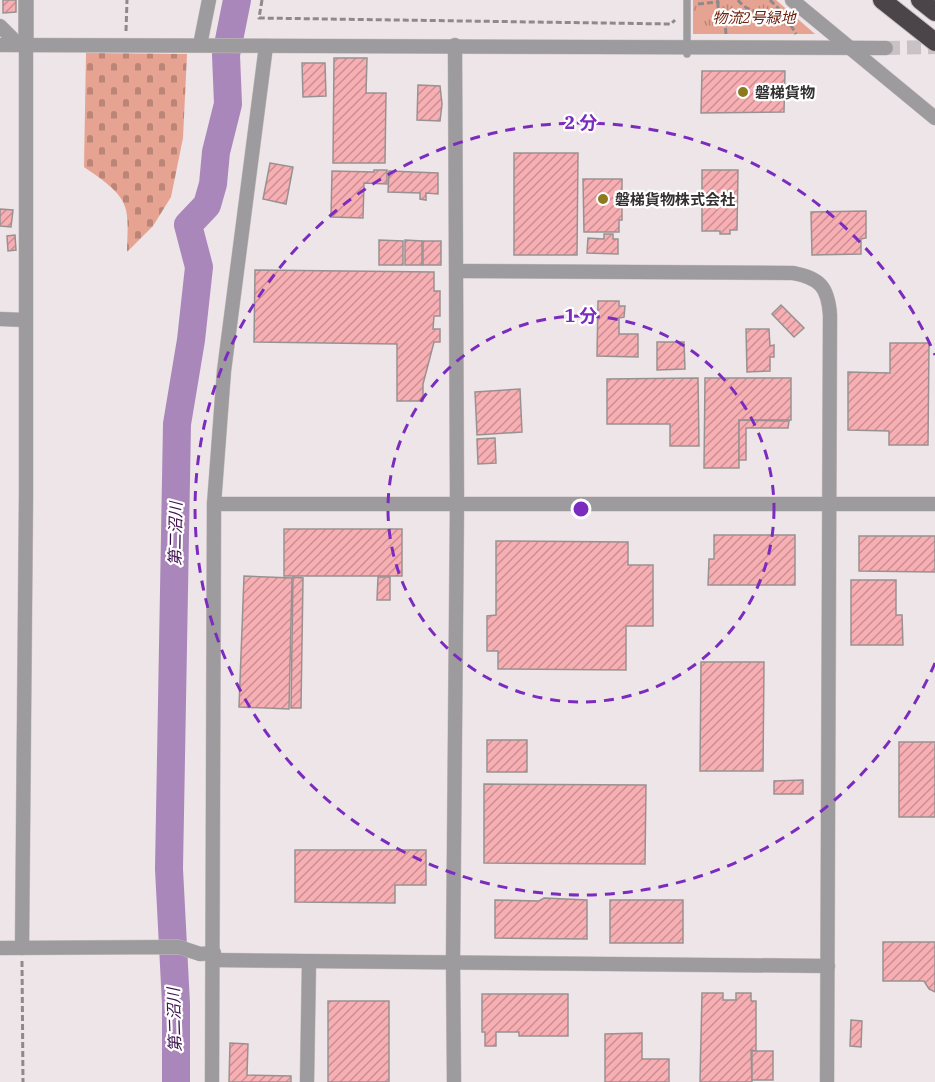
<svg xmlns="http://www.w3.org/2000/svg" width="935" height="1082" viewBox="0 0 935 1082" font-family="'IBM Plex Serif','Noto Sans JP',serif">
<defs>
<pattern id="cemetery-stones" width="16" height="16" patternUnits="userSpaceOnUse" patternTransform="scale(1.5)"><rect width="16" height="16" fill="#e6a391"/><path d="M2 7V4a2 2 0 0 1 4 0v3zM10 15v-3a2 2 0 0 1 4 0v3z" fill="#bb8577"/></pattern>
<pattern id="park-tufts" width="24" height="20" patternUnits="userSpaceOnUse" patternTransform="scale(1.5)"><rect width="24" height="20" fill="#e6a391"/><path d="M3 7l-1-3M5 7V3M7 7l1-3M15 17l-1-3M17 17v-4M19 17l1-3" fill="none" stroke="#bb8577"/></pattern>
<pattern id="building-hatch" width="6" height="6" patternUnits="userSpaceOnUse" patternTransform="scale(1.5)"><rect width="6" height="6" fill="#f8afb3"/><path d="M-1 1l2-2M0 6l6-6M5 7l2-2" fill="none" stroke="#c98f92"/></pattern>
</defs>
<rect width="100%" height="100%" fill="#eee5e8"/>
<path fill="url(#cemetery-stones)" d="M86 53 187 54 183 138 171 197 153 226 127 252C127 239 129 223 126 210 122 191 98 177 84 167Z"/>
<path fill="url(#park-tufts)" d="M693 0H776L815 34H693Z"/>
<g fill="none" stroke-linecap="round" stroke-linejoin="round">
<path stroke="#aa87bb" stroke-width="28" d="M176 1082V1004L169 869 177 424 191 340 199 267 188 225 207 205 213 184 216 152 228 104 226 55 237 0"/>
</g>
<g fill="url(#building-hatch)" stroke="#999191" stroke-width="1.5">
<path d="M3 0H16V12L3 13Z"/>
<path d="M334 58H367L366 93H386L385 163H333Z"/>
<path d="M302 63H325L326 96 303 97Z"/>
<path d="M702 71H785L784 112 701 113Z"/>
<path d="M418 85 440 86 442 104 440 121 417 120Z"/>
<path d="M514 153H578L577 255H514Z"/>
<path d="M270 163 293 167 286 204 263 199Z"/>
<path d="M374 170H387V184L364 183 363 218 331 217 332 171 374 172Z"/>
<path d="M702 170H738L737 230H730V234H720V231H702Z"/>
<path d="M389 171 438 173V194L426 193V200L420 199V193L388 192Z"/>
<path d="M583 179H622V220H619V232H584Z"/>
<path d="M0 209 13 210 11 227 0 226Z"/>
<path d="M866 211V238L861 239V254L812 255 811 212Z"/>
<path d="M604 234H613V239H618V254L587 253 588 238 604 239Z"/>
<path d="M15 235 16 250 8 251 7 236Z"/>
<path d="M379 240 403 241V265H379Z"/>
<path d="M405 240 422 241V265H405Z"/>
<rect x="423" y="241" width="18" height="24"/>
<path d="M255 270 434 272V291H440V316H434L433 329H440V342H434L423 384V401H397V344L254 342Z"/>
<path d="M598 301H619V306H625L624 317 619 318V334H638V357L597 356Z"/>
<path d="M781 305 804 328 794 337 772 314Z"/>
<path d="M746 329H769L770 346 774 345V357H770V371L747 372Z"/>
<path d="M657 342H684L685 369 657 370Z"/>
<path d="M890 343H929L928 445H889V431L848 430V372L890 373Z"/>
<path d="M698 378 699 446H670V424H607V379Z"/>
<path d="M705 378H791V420H739V468H704Z"/>
<path d="M520 389 522 432 477 435 475 392Z"/>
<path d="M739 420 789 421 788 428H746V460H739Z"/>
<path d="M495 438 496 463 478 464 477 439Z"/>
<rect x="284" y="529" width="118" height="47"/>
<path d="M714 535H795V585H708L709 559H714Z"/>
<path d="M859 536H935V572L859 571Z"/>
<path d="M496 541 628 542V565H653V626H626V670L498 669V651H487V616L496 615Z"/>
<path d="M244 576 292 578 289 709 239 707Z"/>
<path d="M293 577 303 578 301 708H291Z"/>
<path d="M378 577H390V600H377Z"/>
<path d="M851 580H896V615H902L903 645H851Z"/>
<path d="M701 662H764L763 771H700Z"/>
<rect x="487" y="740" width="40" height="32"/>
<rect x="899" y="742" width="36" height="75"/>
<path d="M803 780V794H774V781Z"/>
<path d="M484 784 646 785 645 864 484 863Z"/>
<path d="M295 850H426V885H395V903L295 902Z"/>
<path d="M544 898 587 900V939L495 938V900L539 901Z"/>
<rect x="610" y="900" width="73" height="43"/>
<path d="M883 942H935V992L929 989 924 981H883Z"/>
<path d="M702 993H723V1000H736V993H751V1001H756V1051L751 1050 752 1082H700Z"/>
<path d="M482 994H568V1036H519V1032H496V1046H485V1032H482Z"/>
<rect x="328" y="1001" width="61" height="81"/>
<path d="M851 1020 862 1021 861 1047 850 1046Z"/>
<path d="M642 1033V1059H669V1082H605V1034Z"/>
<path d="M230 1043 248 1044 247 1075 291 1076V1082H229Z"/>
<rect x="752" y="1051" width="21" height="29"/>
</g>
<g fill="none" stroke-linecap="round" stroke-linejoin="round">
<path stroke="#c9c1c3" stroke-width="14" stroke-dasharray="14 7" stroke-linecap="butt" d="M886 48 935 47"/>
<g stroke="#c9c1c3" stroke-width="8">
<path id="service" d="M687 54V0"/>
</g>
<g stroke="#c9c1c3" stroke-width="15">
<g id="minor">
<path d="M792 0 935 118"/>
<path d="M0 26 18 44"/>
<path d="M0 45 886 48"/>
<path d="M200 45 209 0"/>
<path d="M457 271 793 273C820 278 828 287 830 315L827 1082"/>
<path d="M0 319 25 320"/>
<path d="M214 504H935"/>
<path d="M0 948 179 947 200 954 214 953"/>
<path d="M22 948 26 495V44"/>
<path d="M213 960 828 966"/>
<path d="M212 1082 214 504 224 371 266 46"/>
<path d="M307 1082 309 962"/>
<path d="M454 1082 453 961 457 504 455 45"/>
</g>
</g>
<g stroke="#c9c1c3" stroke-width="16">
<path id="tertiary" d="M26 44V0"/>
</g>
<g stroke="#c9c1c3" stroke-width="20">
<g id="motorway">
<path d="M882 0 935 42"/>
<path d="M920 0 935 12"/>
</g>
</g>
<g stroke="#8f898b" stroke-width="3" stroke-dasharray="6 3" stroke-linecap="butt">
<path d="M262 0 259 18 671 24 675 20"/>
<path d="M738 0C749 15 768 13 784 14L796 34"/>
<path d="M770 0 779 9"/>
<path d="M718 2V10L725 19C746 20 765 23 784 14"/>
<path d="M698 4 718 2 717 0"/>
<path d="M725 19 726 35"/>
<path d="M126 31 127 0"/>
<path d="M22 961 23 1082"/>
</g>
<use href="#service" stroke="#9d9b9d" stroke-width="7"/>
<use href="#minor" stroke="#9d9b9d" stroke-width="14"/>
<use href="#tertiary" stroke="#9d9b9d" stroke-width="15"/>
<use href="#motorway" stroke="#4b4549" stroke-width="18"/>
</g>
<g fill="none" stroke="#7b2cbf" stroke-width="3" stroke-dasharray="10 8">
<circle cx="581" cy="509" r="193"/>
<path d="M935 663A386 386 0 1 1 935 355"/>
</g>
<g fill="#8d791e" stroke="#fff" stroke-width="2">
<circle cx="743" cy="92" r="6"/>
<circle cx="603" cy="199" r="6"/>
</g>
<g text-anchor="middle" dominant-baseline="central" stroke-width="4.5" stroke-linejoin="round" paint-order="stroke">
<g font-size="15" font-style="italic" fill="#70210c" stroke="#fff">
<text x="754" y="17">物流2号緑地</text>
</g>
<g font-size="15" font-weight="bold" fill="#333031" stroke="#fff" text-anchor="start">
<text x="755" y="92">磐梯貨物</text>
<text x="615" y="199">磐梯貨物株式会社</text>
</g>
<g font-size="16" font-style="italic" fill="#3e1050" stroke="#fff">
<text transform="translate(175 534) rotate(-89)">第二沼川</text>
<text transform="translate(174 1020) rotate(-92)">第二沼川</text>
</g>
</g>
<circle cx="581" cy="509" r="9" fill="#7b2cbf" stroke="#fff" stroke-width="3"/>
<g font-size="18" text-anchor="middle" font-weight="bold" fill="#7b2cbf" stroke="#fff" stroke-width="4.5" stroke-linejoin="round" paint-order="stroke">
<text x="581" y="129">2 分</text>
<text x="581" y="322">1 分</text>
</g>
</svg>
